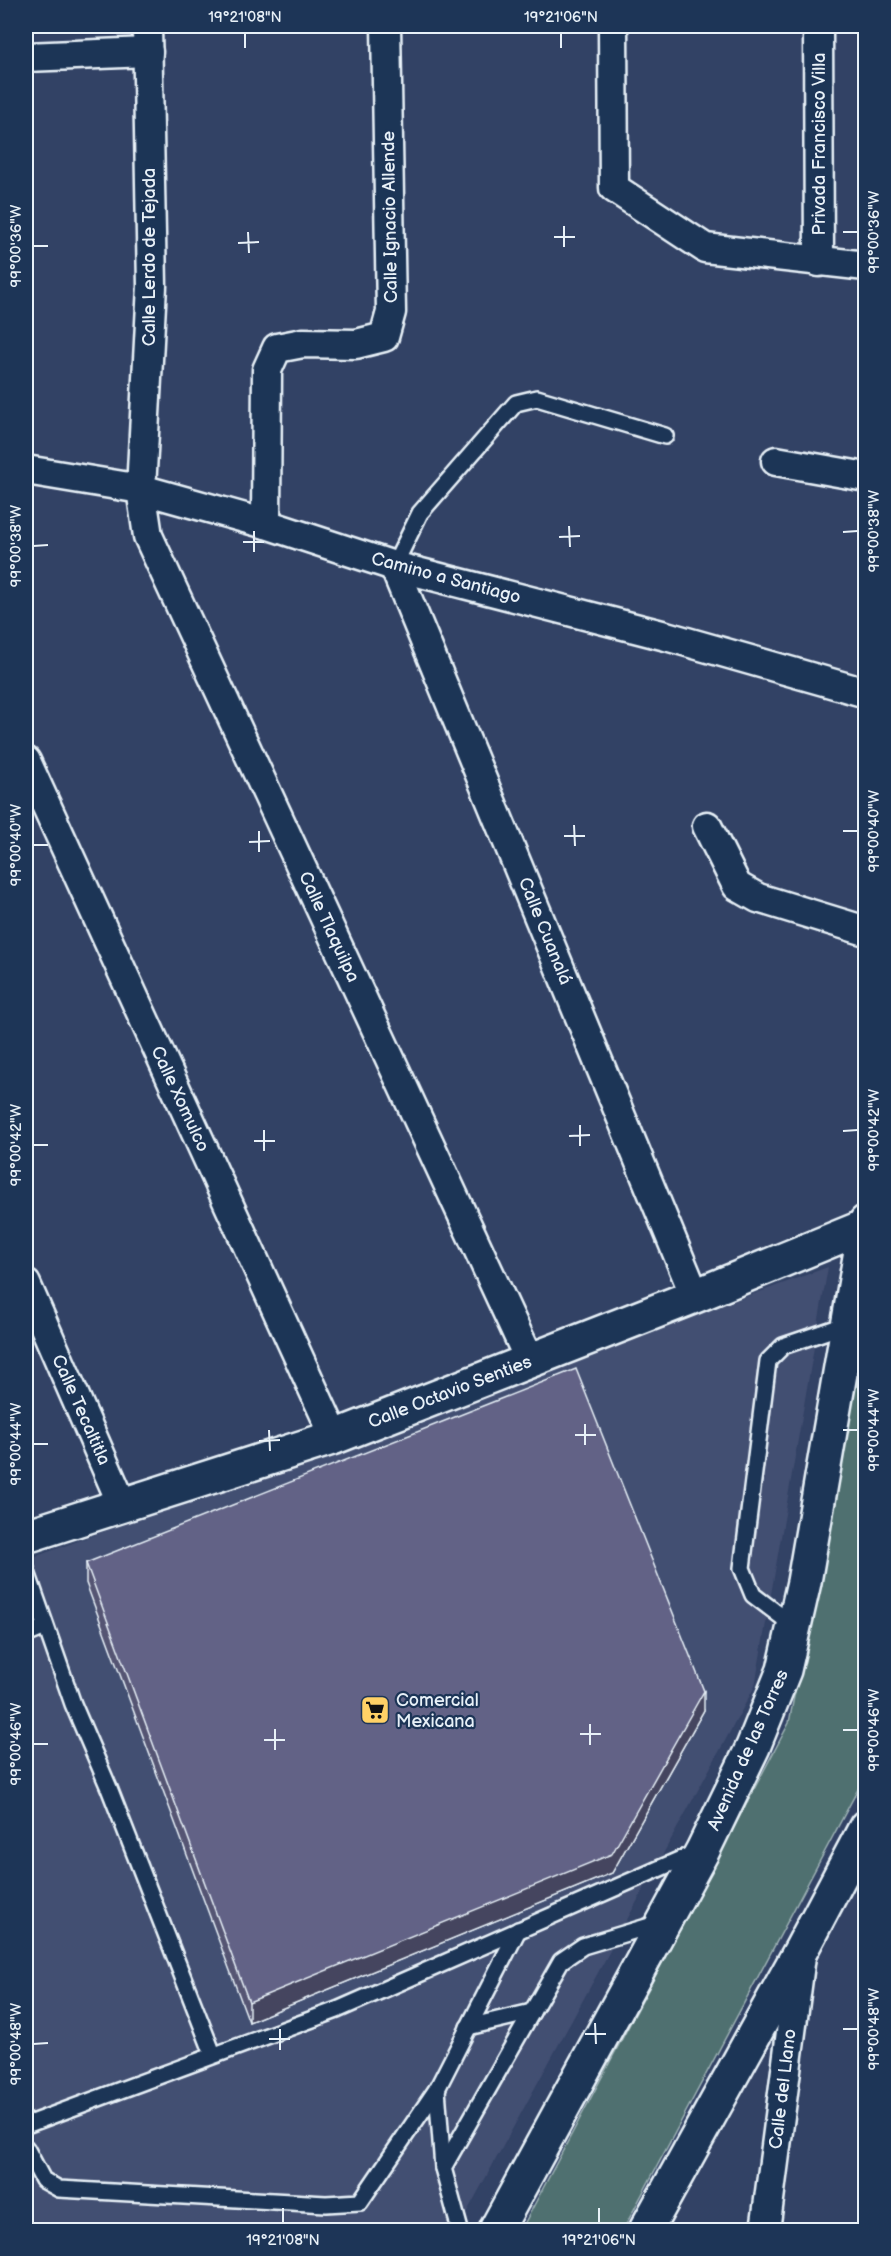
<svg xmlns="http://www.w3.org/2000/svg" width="891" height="2256" viewBox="0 0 891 2256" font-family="'Balsamiq Sans',sans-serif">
<rect width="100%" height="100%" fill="#324265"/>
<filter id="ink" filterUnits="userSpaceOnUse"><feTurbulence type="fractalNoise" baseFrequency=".0167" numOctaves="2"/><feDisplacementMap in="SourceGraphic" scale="12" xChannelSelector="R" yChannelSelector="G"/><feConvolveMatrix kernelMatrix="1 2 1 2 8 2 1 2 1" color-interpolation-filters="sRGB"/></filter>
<g filter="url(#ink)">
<path fill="#434f72" d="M828 1267 755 1686 457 2230H26V1560Z"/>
<path fill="#4f7070" stroke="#9cb0b4" stroke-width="1.5" d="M865 1324V1776L623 2230H521L789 1723Z"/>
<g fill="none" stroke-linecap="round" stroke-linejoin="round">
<g stroke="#e8f1f8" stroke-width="20">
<g id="lane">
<path d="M394 566 420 513 516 403 537 398 665 436"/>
<path d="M26 1569 73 1704 109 1788 213 2054"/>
<path d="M794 1626 753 1595 742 1568 768 1361 783 1346 848 1324"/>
<path d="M26 1635 45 1627"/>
<path d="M468 2027 532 2012"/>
<path d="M437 2089 443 2168 460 2230"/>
<path d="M26 2125 337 2010 697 1852"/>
<path d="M26 2148 43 2180 59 2189 326 2204 360 2202 437 2089 518 1930"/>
<path d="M443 2168 561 1961 583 1946 660 1923"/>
</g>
</g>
<g stroke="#e8f1f8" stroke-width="33">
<g id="street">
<path d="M147 26 152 286 141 489 148 536 530 1361"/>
<path d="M613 26 614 188 705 248 866 266"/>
<path d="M818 26 819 262"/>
<path d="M26 57 148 52"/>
<path d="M776 461 866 477"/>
<path d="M26 470 141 489 266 524 394 566 666 636 866 693"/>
<path d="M266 524 267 370 277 348 303 343 356 344 384 337 391 312 386 26"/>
<path d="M394 566 695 1296"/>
<path d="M26 761 335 1437"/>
<path d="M707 826 737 886 758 898 866 931"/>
<path d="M26 1284 122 1504"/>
<path d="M765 2230 801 1956"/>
</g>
</g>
<g stroke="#e8f1f8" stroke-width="38">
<path id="secondary" d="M26 1536 335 1437 695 1296 866 1226"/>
</g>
<g stroke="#e8f1f8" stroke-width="38">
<g id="primary">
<path d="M496 2230 703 1850 753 1747 784 1670 804 1582 866 1222"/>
<path d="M646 2230 802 1948 866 1827"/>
</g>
</g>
<use href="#lane" stroke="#1d3557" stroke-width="15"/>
<use href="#street" stroke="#1d3557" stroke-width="28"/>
<use href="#secondary" stroke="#1d3557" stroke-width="33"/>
<use href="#primary" stroke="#1d3557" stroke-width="33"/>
</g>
<path fill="#545473" stroke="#e8f1f8" stroke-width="1.5" d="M86 1563 704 1710 612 1873 249 2022 86 1583Z"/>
<path fill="#45455e" stroke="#e8f1f8" stroke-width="1.5" d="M704 1691V1710L612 1873 249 2022V2002Z"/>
<path fill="#626286" stroke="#e8f1f8" stroke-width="1.5" d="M576 1369 704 1691 612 1854 249 2002 86 1563Z"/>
</g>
<path fill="none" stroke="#e8f1f8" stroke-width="2" d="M245 33V48M561 33V48M564 226V247M248 232 249 253M843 232H858M554 237H575M238 243 259 242M33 246H48M569 526 570 547M254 531V552M843 532 858 531M559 537 580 536M243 542H264M33 546 48 545M574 825 575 846M259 831V852M843 831H858M564 836H585M249 842 270 841M33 845H48M580 1125V1146M264 1130V1151M843 1131 858 1130M569 1136 590 1135M254 1141H275M33 1145H48M585 1424V1445M269 1430 270 1451M843 1430H858M575 1435H596M259 1441 280 1440M33 1444H48M590 1724V1745M275 1729V1750M843 1730H858M580 1734H601M264 1740H285M33 1744H48M595 2023 596 2044M280 2029V2050M843 2029H858M585 2034H606M269 2039H290M33 2044 48 2043M283 2208V2223M599 2208V2223"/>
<defs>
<g id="supermarket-square" transform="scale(1.5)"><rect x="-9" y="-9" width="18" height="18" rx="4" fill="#ffd166" stroke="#1d3557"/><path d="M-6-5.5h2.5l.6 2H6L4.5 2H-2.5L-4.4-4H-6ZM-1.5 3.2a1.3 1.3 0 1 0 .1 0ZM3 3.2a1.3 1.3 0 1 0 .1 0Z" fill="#111"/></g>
</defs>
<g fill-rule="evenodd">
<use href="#supermarket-square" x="375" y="1710"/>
</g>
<g text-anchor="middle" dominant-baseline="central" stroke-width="4.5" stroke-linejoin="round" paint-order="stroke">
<g font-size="18" fill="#e8f1f8" stroke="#1d3557">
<text transform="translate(819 144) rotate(-90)">Privada Francisco Villa</text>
<text transform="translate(390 217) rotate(-91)">Calle Ignacio Allende</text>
<text transform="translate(149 257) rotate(-90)">Calle Lerdo de Tejada</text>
<text transform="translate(446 578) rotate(15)">Camino a Santiago</text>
<text transform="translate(329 927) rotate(65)">Calle Tlaquilpa</text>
<text transform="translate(545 931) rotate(68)">Calle Cuanalá</text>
<text transform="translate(180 1099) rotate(65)">Calle Xomulco</text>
<text transform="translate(450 1392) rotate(-21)">Calle Octavio Senties</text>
<text transform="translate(81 1410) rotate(66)">Calle Tecaltitla</text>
<text transform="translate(748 1750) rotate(-66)">Avenida de las Torres</text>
<text transform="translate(783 2089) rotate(-83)">Calle del Llano</text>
</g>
<g font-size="18" fill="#e8f1f8" stroke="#1d3557" text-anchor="start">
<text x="396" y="1700">Comercial<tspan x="396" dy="21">Mexicana</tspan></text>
</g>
</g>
<rect width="891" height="2256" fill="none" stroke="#1d3557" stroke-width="66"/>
<rect x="33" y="33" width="825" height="2190" fill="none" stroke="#e8f1f8" stroke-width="2"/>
<g font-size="15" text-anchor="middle" fill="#e8f1f8">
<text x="245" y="22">19°21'08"N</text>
<text x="561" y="22">19°21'06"N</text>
<text transform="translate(874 232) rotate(-90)" y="5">99°00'36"W</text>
<text transform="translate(16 246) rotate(-90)" y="5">99°00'36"W</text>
<text transform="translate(874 531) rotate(-90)" y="5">99°00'38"W</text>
<text transform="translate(16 546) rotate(-90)" y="5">99°00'38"W</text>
<text transform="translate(874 831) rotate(-90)" y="5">99°00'40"W</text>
<text transform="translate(16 845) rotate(-90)" y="5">99°00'40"W</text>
<text transform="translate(874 1130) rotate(-90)" y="5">99°00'42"W</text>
<text transform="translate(16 1145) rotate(-90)" y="5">99°00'42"W</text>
<text transform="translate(874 1430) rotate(-90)" y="5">99°00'44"W</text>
<text transform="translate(16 1444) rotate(-90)" y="5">99°00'44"W</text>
<text transform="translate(874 1730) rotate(-90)" y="5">99°00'46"W</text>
<text transform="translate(16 1744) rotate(-90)" y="5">99°00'46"W</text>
<text transform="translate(874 2029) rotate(-90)" y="5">99°00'48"W</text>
<text transform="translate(16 2044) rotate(-90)" y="5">99°00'48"W</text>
<text x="283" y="2245">19°21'08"N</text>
<text x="599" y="2245">19°21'06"N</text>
</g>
</svg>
